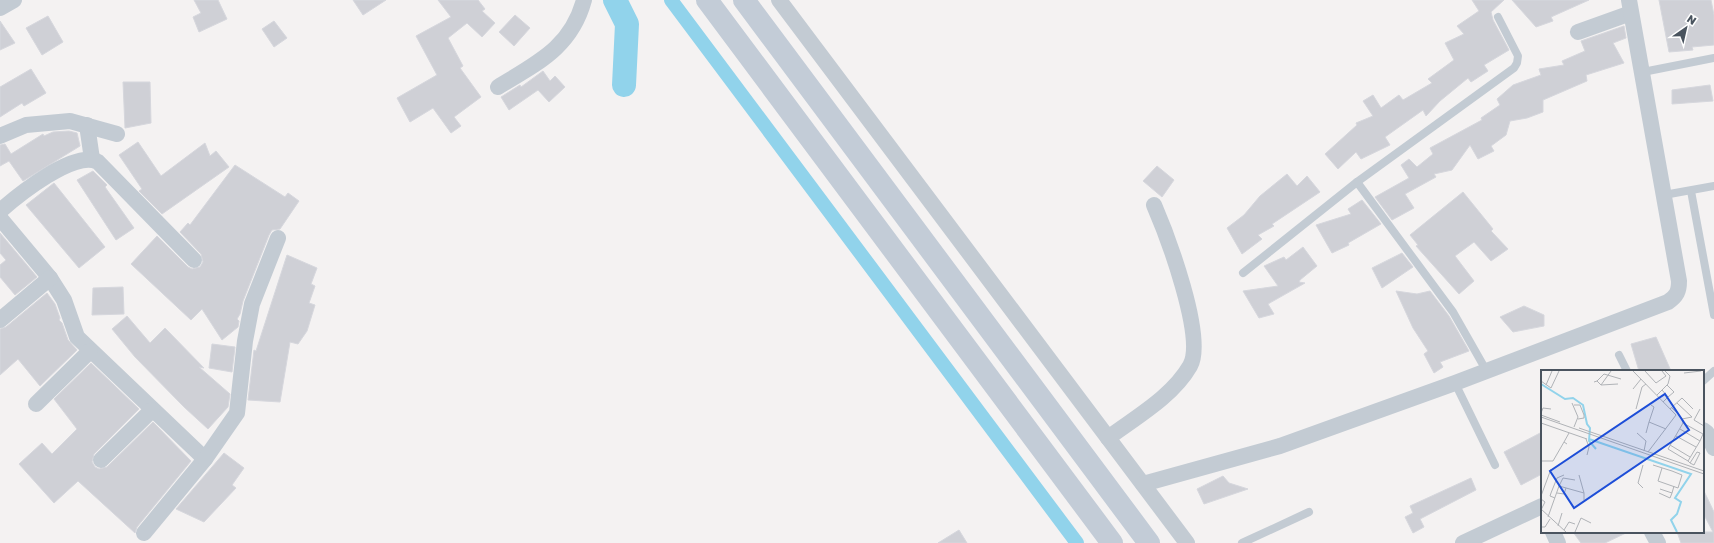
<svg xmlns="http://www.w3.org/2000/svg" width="1714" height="543" viewBox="0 0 1714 543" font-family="'Golos Text',sans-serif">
<rect width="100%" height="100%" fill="#f4f2f2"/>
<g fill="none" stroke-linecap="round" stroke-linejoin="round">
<path stroke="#91d3eb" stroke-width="14" d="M671 0 1077 543"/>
<path stroke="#91d3eb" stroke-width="24" d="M615 0 627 24 624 85"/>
</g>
<g fill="#cfd0d6" stroke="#d6d7dd">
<path d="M194 0H218L227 19 199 32 193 17 201 13Z"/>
<path d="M353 0H386L363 15Z"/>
<path d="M438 0H478L485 9 482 11 495 23 482 37 467 23 448 38 463 66 460 68 481 97 454 117 461 126 451 133 433 108 410 122 397 98 437 75 416 36 451 17Z"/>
<path d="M1472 0H1504L1491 12 1493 20 1509 50 1484 65 1488 71 1471 82 1468 78 1440 101 1426 116 1423 110 1385 137 1390 145 1361 159 1356 152 1338 169 1325 154 1357 125 1356 123 1373 116 1363 101 1373 95 1381 108 1399 95 1403 100 1432 83 1428 79 1454 60 1445 43 1464 34 1457 26 1479 11Z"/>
<path d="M1512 0H1589L1551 17 1553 21 1536 27Z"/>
<path d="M1659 0H1711L1714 15V45L1692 47 1693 50 1669 52Z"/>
<path d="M515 15 530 28 514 46 499 32Z"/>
<path d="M48 16 63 42 42 55 26 28Z"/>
<path d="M0 21 15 43 0 50Z"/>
<path d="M274 21 287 38 274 47 262 29Z"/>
<path d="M1624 26 1626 38 1613 43 1624 63 1586 75 1587 81 1543 100V112L1527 118 1510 121 1506 135 1491 146 1494 151 1478 159 1470 145 1452 170 1434 174 1436 177 1405 194 1414 208 1392 220 1375 197 1409 178 1401 165 1409 159 1417 167 1433 154 1430 148 1482 120 1481 118 1500 105 1497 99 1513 85 1541 75 1539 69 1564 65 1562 61 1585 51 1581 41Z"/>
<path d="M31 69 46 93 24 106 22 103 0 117V87Z"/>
<path d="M543 71 550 81 555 76 565 87 549 102 538 90 509 110 501 97 520 85 521 87Z"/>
<path d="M123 82H150L151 123 125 128Z"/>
<path d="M1710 85 1713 101 1672 104V90Z"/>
<path d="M69 131 77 133 80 146 23 181 9 161 0 166V145L5 144 11 154 43 134 44 136 53 132Z"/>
<path d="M138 142 161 176 205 143 210 156 216 151 229 167 162 214 139 191 142 189 119 155Z"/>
<path d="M235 165 285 197 288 193 299 201 280 229 272 230 269 235 243 301 240 314 237 319 239 321 238 327 222 340 202 309 191 320 131 264 157 236 188 267 192 269 200 267 203 262 201 254 180 232 188 223 190 225Z"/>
<path d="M1157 166 1174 180 1162 197 1143 181Z"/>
<path d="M93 171 107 185 105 187 134 228 116 240 77 180Z"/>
<path d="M1287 174 1297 186 1307 176 1320 192 1272 224 1274 226 1258 235 1262 239 1242 254 1227 228 1244 215 1260 196Z"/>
<path d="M54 183 105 247 79 268 26 205Z"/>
<path d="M1463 192 1493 229 1491 231 1508 249 1491 261 1474 242 1455 256 1474 281 1459 294 1416 246 1418 245 1410 235Z"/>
<path d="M1362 200 1381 224 1348 243 1349 245 1332 253 1316 225 1351 214 1348 209Z"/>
<path d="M0 233 37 277 15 295 0 277V265L6 260 0 253Z"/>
<path d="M1303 247 1317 266 1300 280 1299 282 1305 283 1268 304 1274 314 1259 318 1243 291 1278 286 1264 266 1284 257 1286 260Z"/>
<path d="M1402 253 1413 267 1382 288 1372 268Z"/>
<path d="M287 255 317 268 311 284 315 286 309 303 315 305 307 331 298 344 290 342 280 402 248 400 254 350 256 351Z"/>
<path d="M123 287 124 314 92 315 93 288Z"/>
<path d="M1396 291 1417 294 1430 291 1449 316 1469 351 1440 362 1443 367 1434 373 1424 354 1428 351 1413 328Z"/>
<path d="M47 293 55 304 60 318 59 320 62 323 68 340 77 350 40 386 18 359 0 375V329L6 327Z"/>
<path d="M1524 306 1544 315V326L1513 332 1500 317Z"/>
<path d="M127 316 150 343 165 328 204 368 199 367 230 394 228 407 208 429 184 407 135 357 112 329Z"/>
<path d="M1656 337 1671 371H1639L1631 344Z"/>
<path d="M212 344 235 347 232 372 209 368Z"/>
<path d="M91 363 139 409 94 454 92 462 95 467 99 469 107 467 153 422 191 461 137 527 135 533 78 481 54 503 19 464 42 443 52 454 77 429 54 399Z"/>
<path d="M1542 432V474L1521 485 1504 452Z"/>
<path d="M224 453 244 468 232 485 236 488 204 522 176 509Z"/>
<path d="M1223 476 1229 483 1248 489 1204 504 1197 489Z"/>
<path d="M1471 478 1476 490 1420 519 1424 527 1413 533 1405 517 1413 513 1410 506Z"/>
<path d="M1703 489 1714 512V543H1681L1677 532H1713L1703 513Z"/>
<path d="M959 530 967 543H938Z"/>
<path d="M1573 532H1628L1605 543H1581Z"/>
</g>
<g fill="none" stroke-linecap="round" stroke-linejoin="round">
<g stroke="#c3cbd3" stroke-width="8">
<path d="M1643 72 1714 58"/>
<path d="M1357 182 1514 68 1517 63 1518 56 1498 17"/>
<path d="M1691 191 1714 315"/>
<path d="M1664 195 1714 186"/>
<path d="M1243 273 1357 182 1453 312 1486 370"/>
<path d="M1619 355 1627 371"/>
<path d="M1703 381 1714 371"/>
<path d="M1455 383 1495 465"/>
<path d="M1242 543 1309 512"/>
</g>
<g stroke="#c3cbd3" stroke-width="16">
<path d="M779 0 1187 543"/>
<path d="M0 8 14 0"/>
<path d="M1578 32 1631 13"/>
<path d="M498 87C537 63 571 48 584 0"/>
<path d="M87 125 92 159"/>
<path d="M0 136 26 125 70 121 117 134"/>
<path d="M0 211C17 196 75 149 98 162L194 260"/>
<path d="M0 218 50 278 64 300 77 337 205 459 144 533"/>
<path d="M0 320 50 278"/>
<path d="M36 404 90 351"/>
<path d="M1703 430 1707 433 1714 448"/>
<path d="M1108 438C1136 417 1172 397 1190 366 1206 338 1167 235 1154 205"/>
<path d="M205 459 237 413 245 341 252 304 278 238"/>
<path d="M101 460 152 410"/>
<path d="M1143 484 1280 446 1455 383 1668 302C1677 296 1679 291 1679 281L1629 0"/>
<path d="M1553 532 1558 543"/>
<path d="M1652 532 1658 543"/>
<path d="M1463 543 1542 506"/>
</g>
<g stroke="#c3ccd7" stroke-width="22">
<path d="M707 0 1112 543"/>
<path d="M744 0 1149 543"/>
</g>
</g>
<g transform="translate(1541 370)">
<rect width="163" height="163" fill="#f4f2f2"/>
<path fill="none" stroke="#91d3eb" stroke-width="2" d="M0 14 24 29 32 28 42 35 46 54 49 58 48 71 55 79M48 69 150 104 134 128 140 132 136 144 130 150 136 162"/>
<path fill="none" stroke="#b0b3b7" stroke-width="1" d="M92 1 135 45 107 82M104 1 115 13 125 6 121 1M143 3 160 1M0 11 10 18 18 1M56 11 63 4 80 9M53 12 56 11 60 15 70 1M5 15 11 1M60 15 77 14M126 15 133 22 127 27M92 19 100 9M121 20 127 27 122 32M116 25 127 14 129 6 124 1M31 33 37 47 33 57M136 33 151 47 141 49M33 35H39L43 45V48L37 49M131 38 140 47 142 53M95 39 101 17 105 14M129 39 141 28 152 39M159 39 153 50 163 56M0 43 2 38 10 39M0 45 19 52M0 47 163 104M108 52 113 37 110 35M0 53 46 69M38 58 163 101M139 59 159 71 147 91 127 79 142 53 162 64 159 71M96 63 105 71 103 81M105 63 108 52 125 59M135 66 155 77M45 69 48 77 46 85M26 74 23 72 28 63M129 75 149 87M163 79V94M0 91H12L23 72M147 91 149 93 153 95 159 83 156 82 149 93M112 95 131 101 141 105 137 118 117 111 121 98M38 105 43 123M34 110 22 108 18 116 43 123V130M102 118 97 113 102 95M119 119 131 123 133 116M16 123 23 124 25 118M118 123 129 128 131 123M0 126 10 99M14 128 9 126 10 123 16 108 23 105M0 129 4 132 0 140M0 139 25 162M7 147 18 116M17 156 21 143M0 157H4L9 149M23 160 28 152 34 154M34 162 40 148 50 153"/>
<path fill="#1d4ed8" fill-opacity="0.15" stroke="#1d4ed8" stroke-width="2" d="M124 24 148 60 33 138 9 101Z"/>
<rect width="163" height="163" fill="none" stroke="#4a545f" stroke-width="2"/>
</g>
<g transform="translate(1686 28) rotate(34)" stroke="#ffffff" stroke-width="3" paint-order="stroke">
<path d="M0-3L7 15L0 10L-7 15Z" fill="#4a545f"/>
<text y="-6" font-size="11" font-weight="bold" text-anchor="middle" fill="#4a545f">N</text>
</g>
</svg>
